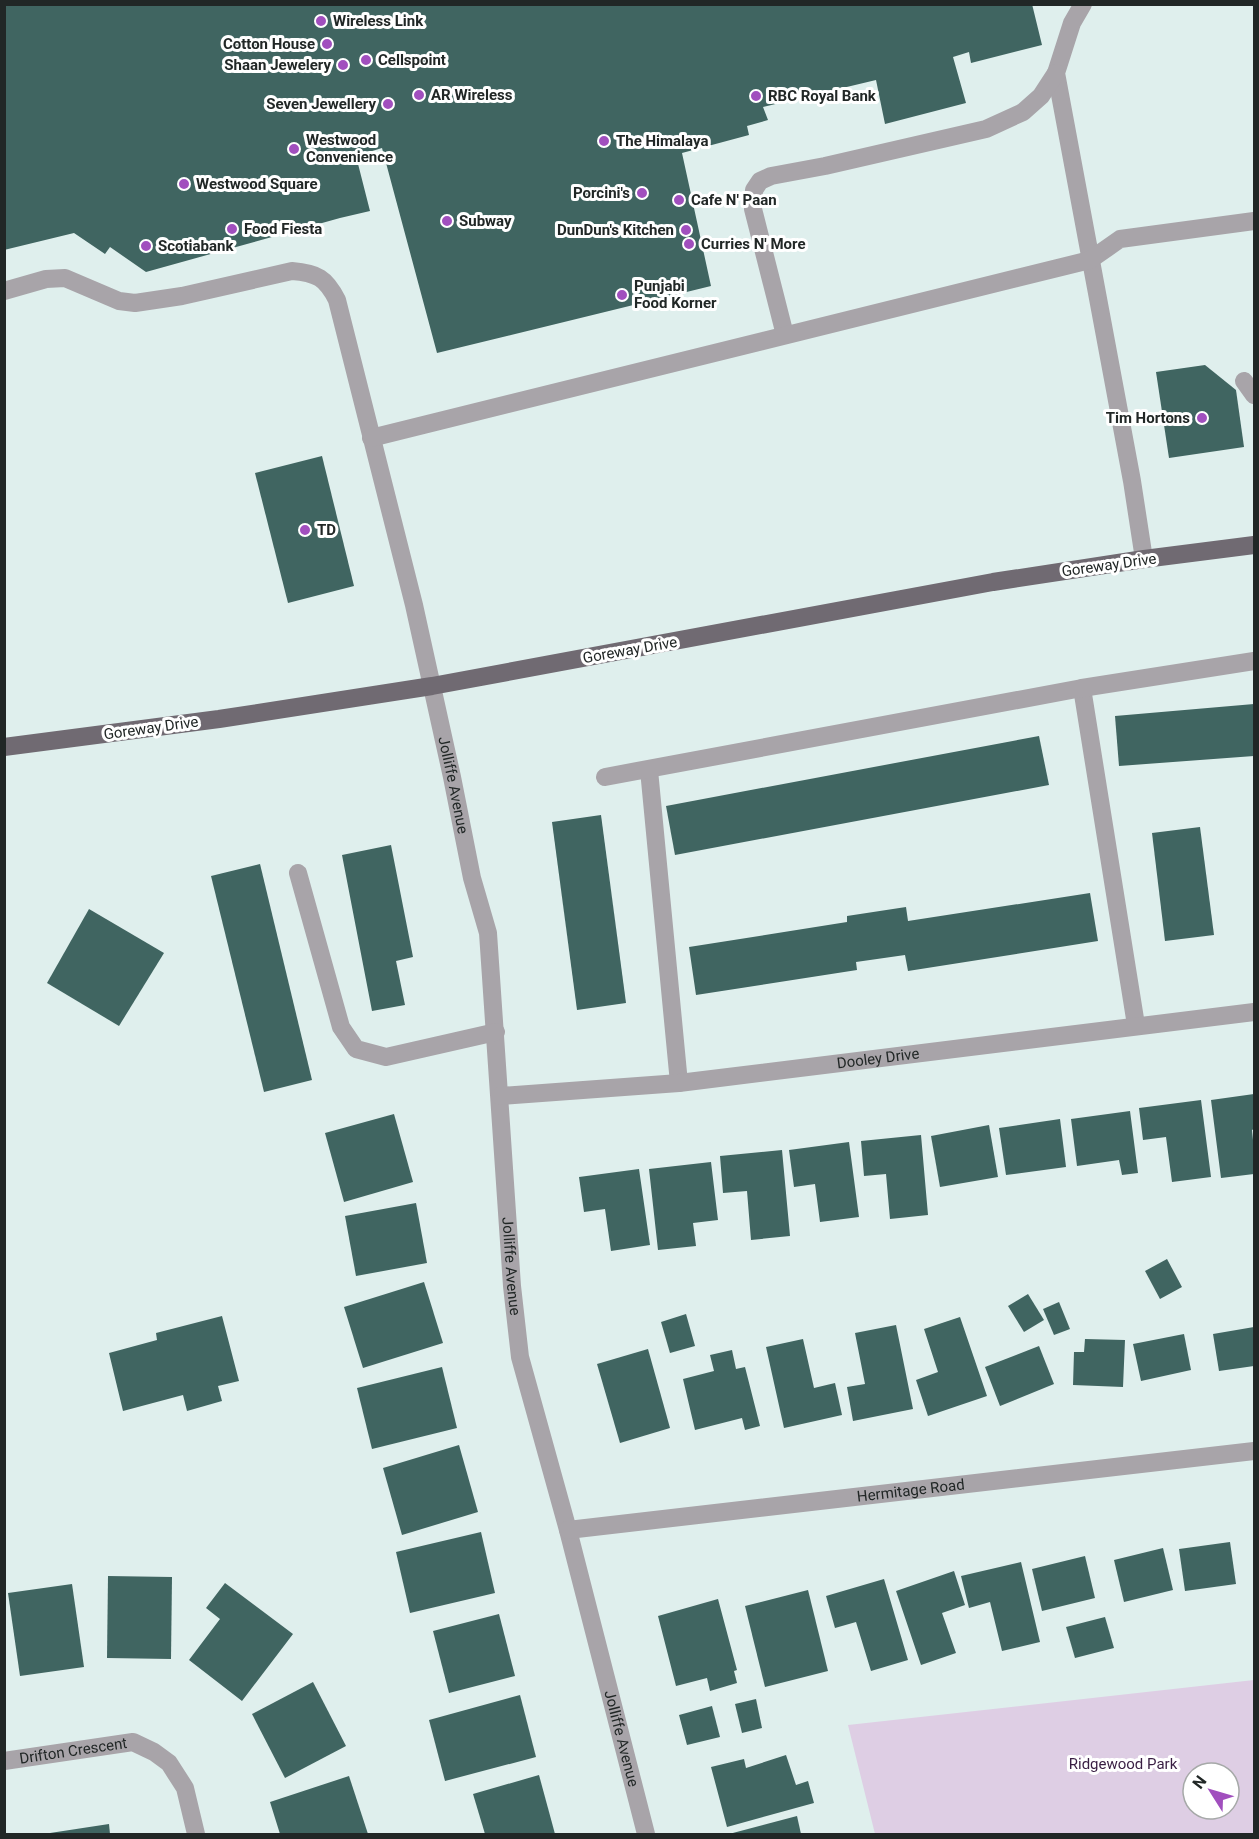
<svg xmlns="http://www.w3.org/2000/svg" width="1259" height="1839" viewBox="0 0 1259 1839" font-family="Roboto,sans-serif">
<rect width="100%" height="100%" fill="#dfefed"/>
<path fill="#decee4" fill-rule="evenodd" d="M1254 1680V1834H875L848 1725ZM1193 1773H1229V1809H1193Z"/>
<g fill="#406561">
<path d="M4 4H1032L1042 45 971 63 969 52 953 57 966 103 885 124 876 80 763 107 768 120 747 126 749 135 682 153 711 286 437 353 382 148 356 156 370 211 340 218 146 272 110 247 105 254 74 233 4 250Z"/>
<path d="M1205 365 1236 390 1244 447 1169 458 1156 372Z"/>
<path d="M322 456 354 586 288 603 255 473Z"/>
<path d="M1254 704V756L1119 766 1115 716Z"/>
<path d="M1039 736 1049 785 675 855 666 806Z"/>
<path d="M601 815 626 1003 577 1010 552 822Z"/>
<path d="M1200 827 1214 935 1165 941 1152 833Z"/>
<path d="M391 845 413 957 396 961 405 1005 372 1011 342 855Z"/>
<path d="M260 864 312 1080 264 1092 211 876Z"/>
<path d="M1090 893 1098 941 908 971 905 955 856 962 857 970 696 995 689 947 847 922V916L906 907 908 921Z"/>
<path d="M89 909 164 953 119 1026 47 983Z"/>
<path d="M1254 1094V1129L1252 1130 1254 1150V1174L1221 1178 1211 1100Z"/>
<path d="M1201 1100 1211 1177 1172 1182 1166 1137 1143 1140 1139 1108Z"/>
<path d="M1130 1111 1138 1173 1122 1175 1119 1160 1077 1166 1071 1119Z"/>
<path d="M394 1114 413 1182 344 1202 325 1133Z"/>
<path d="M1060 1119 1066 1167 1006 1175 999 1128Z"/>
<path d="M989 1125 998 1177 940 1187 931 1136Z"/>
<path d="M921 1135 928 1215 890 1219 886 1174 864 1176 861 1141Z"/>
<path d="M849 1142 859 1217 820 1222 815 1184 794 1187 789 1150Z"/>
<path d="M782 1150 790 1236 751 1240 747 1191 723 1193 720 1156Z"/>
<path d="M711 1162 718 1220 693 1223 696 1246 658 1250 649 1169Z"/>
<path d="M639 1169 650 1245 611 1251 605 1209 584 1212 579 1177Z"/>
<path d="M416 1203 427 1263 356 1276 345 1216Z"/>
<path d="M1167 1259 1182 1287 1160 1299 1145 1271Z"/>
<path d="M424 1282 443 1343 363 1368 344 1307Z"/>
<path d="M1028 1294 1044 1320 1024 1332 1008 1306Z"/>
<path d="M1059 1302 1070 1329 1054 1335 1043 1309Z"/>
<path d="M686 1314 695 1346 670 1353 661 1322Z"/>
<path d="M222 1316 239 1381 218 1386 222 1401 187 1411 183 1395 123 1411 109 1353 157 1340 156 1333Z"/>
<path d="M960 1317 987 1396 928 1416 916 1380 938 1372 924 1329Z"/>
<path d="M896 1325 913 1409 853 1421 847 1387 865 1384 855 1333Z"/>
<path d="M1254 1327V1366L1219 1371 1213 1334Z"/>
<path d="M1184 1334 1191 1370 1141 1381 1133 1344Z"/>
<path d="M803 1339 814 1388 835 1383 842 1415 784 1428 766 1347Z"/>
<path d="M1085 1339 1125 1340 1123 1387 1073 1385 1074 1352H1084Z"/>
<path d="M1039 1346 1054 1384 1000 1406 985 1367Z"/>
<path d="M648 1349 670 1428 620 1443 597 1364Z"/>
<path d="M732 1350 736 1369 745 1367 760 1426 745 1430 742 1418 695 1430 683 1379 714 1371 710 1355Z"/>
<path d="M442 1367 457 1428 372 1449 357 1388Z"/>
<path d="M459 1445 478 1512 402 1535 383 1468Z"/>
<path d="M481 1532 495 1593 410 1613 396 1552Z"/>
<path d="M1230 1542 1236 1584 1185 1591 1179 1549Z"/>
<path d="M1163 1548 1173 1590 1124 1602 1114 1560Z"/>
<path d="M1085 1556 1095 1598 1042 1611 1032 1569Z"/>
<path d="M1021 1562 1040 1642 1002 1651 990 1602 969 1608 961 1576Z"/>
<path d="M954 1571 965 1605 942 1613 956 1653 921 1665 896 1591Z"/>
<path d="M108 1576 172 1577 171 1659 107 1658Z"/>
<path d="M884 1579 908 1660 871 1671 856 1622 835 1628 826 1596Z"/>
<path d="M225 1583 293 1634 242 1701 189 1660 220 1619 206 1608Z"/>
<path d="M72 1584 84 1667 20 1676 8 1593Z"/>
<path d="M808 1590 828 1671 765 1687 745 1606Z"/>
<path d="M718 1599 737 1670 734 1671 737 1683 710 1691 707 1678 676 1686 658 1616Z"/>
<path d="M499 1614 515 1676 449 1693 433 1631Z"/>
<path d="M1105 1617 1114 1648 1075 1658 1066 1627Z"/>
<path d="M313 1682 346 1746 285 1778 252 1714Z"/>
<path d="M520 1695 536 1757 445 1781 429 1720Z"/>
<path d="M756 1699 762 1728 742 1733 735 1704Z"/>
<path d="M712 1706 720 1737 687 1745 679 1715Z"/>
<path d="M786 1755 796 1785 808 1781 814 1803 727 1827 711 1767 744 1759 746 1768Z"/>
<path d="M539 1775 555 1834H485L473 1794Z"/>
<path d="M349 1776 368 1834H280L270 1802Z"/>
<path d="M797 1816 801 1834H729Z"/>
<path d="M109 1824 110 1834H50V1833Z"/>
</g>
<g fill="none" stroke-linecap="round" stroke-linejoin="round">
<g stroke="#a8a4a9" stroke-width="18">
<path d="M1083 4 1072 23 1056 73 1132 481 1144 559"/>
<path id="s1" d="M4 291 46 279 65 278 119 301 135 303 182 296 292 271C317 273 326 278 337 300L414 605 452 777 472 878 488 933 512 1286 520 1357 568 1530 646 1834"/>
<path d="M785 335 753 209 754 190 760 181 771 176 825 166 986 129 1023 112 1041 96 1056 73"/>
<path d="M1244 381 1254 395"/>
<path d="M371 438 1090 260 1120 239 1254 221"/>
<path d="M1082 688 1136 1025"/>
<path d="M649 770 679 1083"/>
<path d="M605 777 1082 688 1254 661"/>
<path d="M298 873 341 1027 356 1049 386 1057 496 1032"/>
<path id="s2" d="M500 1096 679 1083 1254 1012"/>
<path id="s3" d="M568 1530 1254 1451"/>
<path id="s4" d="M4 1761 133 1742 154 1752 169 1763 185 1788 196 1834"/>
</g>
<path stroke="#706a72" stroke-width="18" d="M4 747 219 719 432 686 993 582 1144 559 1254 545"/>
</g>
<g fill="#a14fbe" stroke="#fff" stroke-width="2">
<circle cx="321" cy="21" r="6"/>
<circle cx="327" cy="44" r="6"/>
<circle cx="366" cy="60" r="6"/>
<circle cx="343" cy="65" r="6"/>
<circle cx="419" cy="95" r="6"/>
<circle cx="756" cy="96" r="6"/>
<circle cx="388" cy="104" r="6"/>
<circle cx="604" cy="141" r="6"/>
<circle cx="294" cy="149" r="6"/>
<circle cx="184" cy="184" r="6"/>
<circle cx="642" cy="193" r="6"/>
<circle cx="679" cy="200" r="6"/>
<circle cx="447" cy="221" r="6"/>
<circle cx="232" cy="229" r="6"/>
<circle cx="686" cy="230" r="6"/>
<circle cx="689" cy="244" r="6"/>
<circle cx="146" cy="246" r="6"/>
<circle cx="622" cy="295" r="6"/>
<circle cx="1202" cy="418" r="6"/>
<circle cx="305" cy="530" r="6"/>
</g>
<g text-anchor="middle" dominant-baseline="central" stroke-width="6" stroke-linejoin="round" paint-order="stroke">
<g font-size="15" font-weight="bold" fill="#212726" stroke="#fff" text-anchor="start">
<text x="333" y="21">Wireless Link</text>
<text x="315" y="44" text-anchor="end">Cotton House</text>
<text x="378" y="60">Cellspoint</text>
<text x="331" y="65" text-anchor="end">Shaan Jewelery</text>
<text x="431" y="95">AR Wireless</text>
<text x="768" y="96">RBC Royal Bank</text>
<text x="376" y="104" text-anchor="end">Seven Jewellery</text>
<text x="306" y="140">Westwood<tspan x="306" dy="17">Convenience</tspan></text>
<text x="616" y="141">The Himalaya</text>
<text x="196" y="184">Westwood Square</text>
<text x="630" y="193" text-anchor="end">Porcini's</text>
<text x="691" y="200">Cafe N' Paan</text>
<text x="459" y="221">Subway</text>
<text x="244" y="229">Food Fiesta</text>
<text x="674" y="230" text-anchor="end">DunDun's Kitchen</text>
<text x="701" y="244">Curries N' More</text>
<text x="158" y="246">Scotiabank</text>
<text x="634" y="286">Punjabi<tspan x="634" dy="17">Food Korner</tspan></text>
<text x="1190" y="418" text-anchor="end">Tim Hortons</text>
<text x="317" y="530">TD</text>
</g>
<g font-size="15" fill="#212726" stroke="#fff">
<text transform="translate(1109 565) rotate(-8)">Goreway Drive</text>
<text transform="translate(630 650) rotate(-10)">Goreway Drive</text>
<text transform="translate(151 728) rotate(-8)">Goreway Drive</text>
<text stroke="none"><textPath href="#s1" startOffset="854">Jolliffe Avenue</textPath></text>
<text stroke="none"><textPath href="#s2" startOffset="380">Dooley Drive</textPath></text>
<text stroke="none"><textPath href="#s1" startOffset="1340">Jolliffe Avenue</textPath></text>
<text stroke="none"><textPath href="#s3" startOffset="345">Hermitage Road</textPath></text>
<text stroke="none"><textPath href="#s1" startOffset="1826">Jolliffe Avenue</textPath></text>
<text stroke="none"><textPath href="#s4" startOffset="70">Drifton Crescent</textPath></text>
</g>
<g font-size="15" fill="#391e43" stroke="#fff">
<text x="1123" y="1764">Ridgewood Park</text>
</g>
</g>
<rect width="1259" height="1839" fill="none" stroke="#212726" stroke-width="12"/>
<g transform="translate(1211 1791) rotate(307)"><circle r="28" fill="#ffffff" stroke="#a6a9a8" stroke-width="1.5"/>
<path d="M0-4.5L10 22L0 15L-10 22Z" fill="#a14fbe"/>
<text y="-9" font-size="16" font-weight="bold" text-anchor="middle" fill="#212726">N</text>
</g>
</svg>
